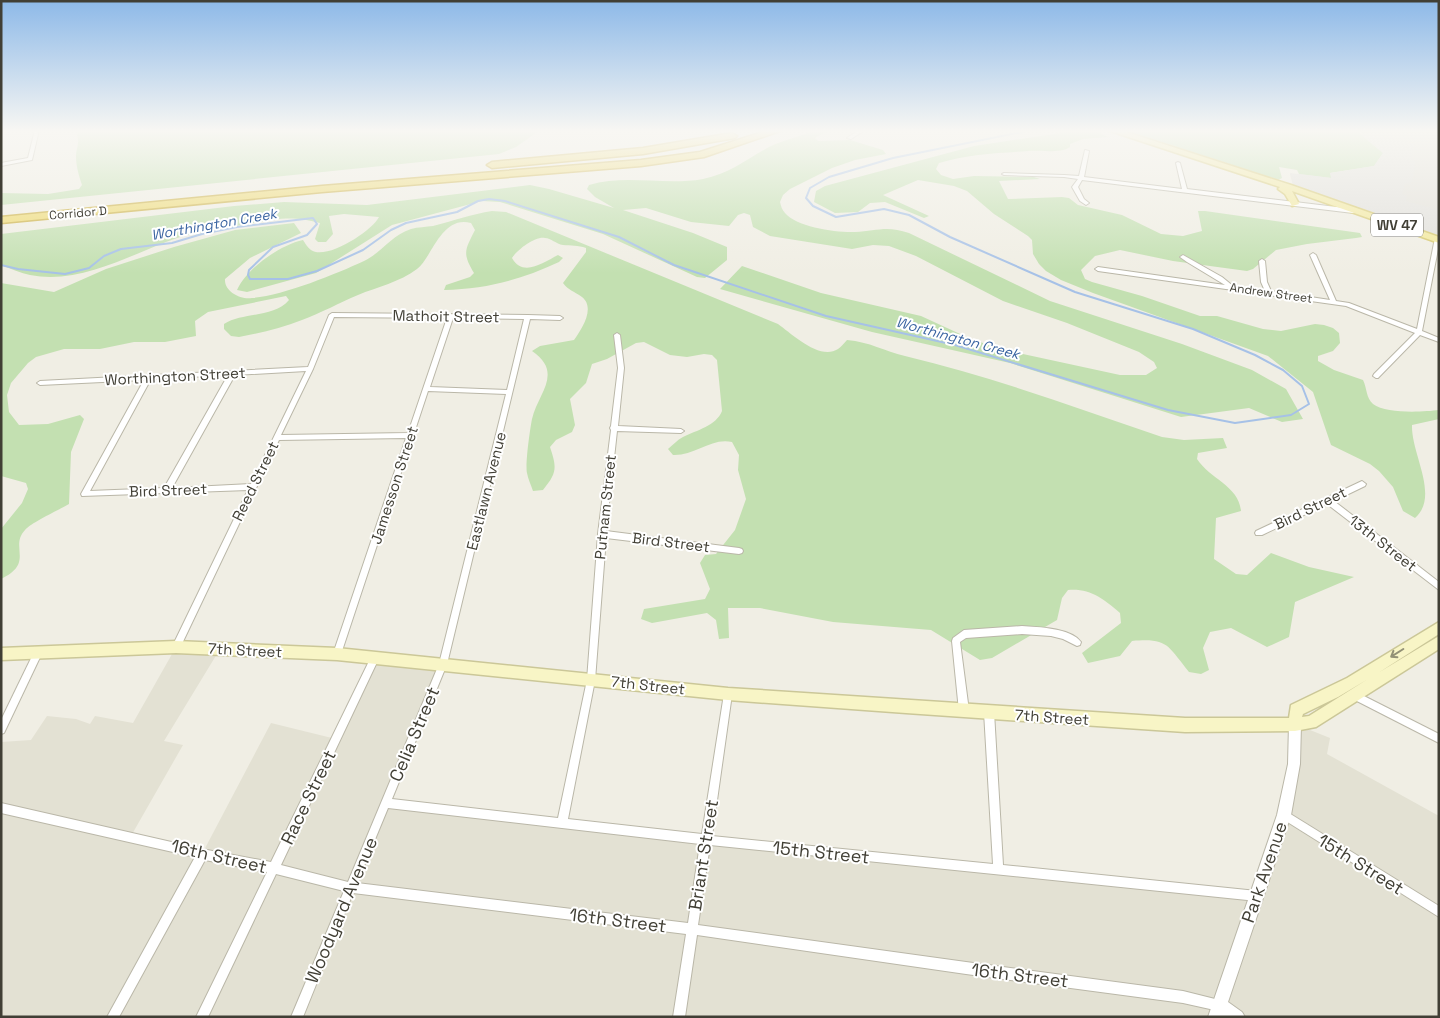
<svg xmlns="http://www.w3.org/2000/svg" width="1440" height="1018" viewBox="0 0 1440 1018" font-family="'Space Grotesk',sans-serif">
<rect width="100%" height="100%" fill="#f0eee4"/>
<path fill="#e3e1d3" d="M176 647 220 649 164 741 183 745 131 836 202 854 271 723 336 739 375 658 443 664 385 803 1256 896 1284 815 1295 724 1330 738 1327 754 1439 816V1017H1V742L31 740 47 716 76 719 90 724 95 716 133 723Z"/>
<path fill="#e2e0d9" d="M1360 130H1439V236L1293 186 1290 174H1330L1374 166Z"/>
<g fill="#c3e0b1">
<path d="M80 130H540L516 147 499 154 1 205V193L48 194 79 189 82 185C79 176 76 166 76 156 76 148 80 144 77 135Z"/>
<path d="M816 130H829L815 138 818 141 850 140 883 150 886 154 855 160 832 168 790 189 783 195 780 202C781 206 782 210 785 213 796 227 838 233 855 232 876 231 887 225 909 233L1050 301 1182 344 1252 370 1286 389 1303 419 1282 422 1249 408 1181 417 1010 363 872 332 720 289 742 266 821 293 921 316 971 339 1004 350 1120 375H1146L1157 368 1154 362 1139 352 1067 323 1003 301 916 256 889 246 873 245 852 249 770 236 753 227 750 215 744 213 738 215 729 226 691 222 646 208 623 210 693 233 727 247V260L705 278 697 277 603 234 500 202 482 201 392 225 316 273 247 292 237 290C247 268 280 245 303 240 305 243 308 248 311 250 326 261 372 231 379 217L344 214 329 216 333 234 326 242H318L315 239 320 223C291 215 277 219 248 224 224 228 200 231 177 238 131 254 81 285 30 275 21 273 11 269 1 265V234L234 206 284 202 367 205 530 185 549 189 614 208 595 197 587 189 589 185C626 174 665 186 703 179 729 174 747 159 769 147 783 140 801 136 816 130Z"/>
<path d="M1080 130H1093L1108 137 1083 139 1070 144V147C1059 154 1040 150 1028 151 999 153 967 154 939 163L936 169 941 175 953 179 974 176 1034 177 1040 179 999 181 1008 199 1062 197 1069 198 1078 205 1122 215 1161 234 1183 236 1202 231 1198 211H1205L1360 233 1362 237 1356 238 1307 244 1276 250 1253 269 1247 271 1173 261 1120 250 1095 256 1081 270 1085 279 1092 282 1142 296 1200 316H1217L1263 329 1281 331 1315 324 1324 325 1333 328 1339 333 1340 343 1333 351 1318 356V361L1334 370 1363 380C1367 388 1366 398 1373 404 1386 414 1423 412 1439 410V419L1412 425C1411 454 1440 496 1415 518L1403 511 1393 487 1379 471 1370 464 1331 445 1313 392 1268 356 1093 293 1061 280 1046 271 1039 264 1033 254 1032 240 1028 236 994 214 967 191 954 186 918 180 883 195 929 216 924 218 885 202 870 203 858 212 835 213 814 202 816 191 825 186 974 146Z"/>
<path d="M1125 130H1359V133L1383 153 1374 166 1330 173 1332 178 1299 174 1297 170 1279 167 1282 178 1278 180Z"/>
<path d="M492 211 506 212 778 324C792 334 820 361 838 349 841 347 844 343 847 340 870 342 884 351 905 356 993 377 1077 408 1162 437L1184 440 1223 438 1227 448 1198 453 1197 459C1210 479 1239 486 1241 511L1216 518 1214 559 1236 574 1247 575 1271 553 1309 567 1354 577 1295 602 1289 637 1267 647 1231 628 1210 632 1203 648 1209 670 1201 674 1189 672C1167 645 1168 638 1132 641L1120 656 1088 663 1082 653 1121 623 1120 613C1104 599 1090 588 1068 590L1062 598 1057 620 992 658 980 660 931 630 833 622 760 608H728L729 638 719 639 716 620 707 613 652 623 641 619 644 609 705 599 710 589 700 563 705 555 716 554 735 530 746 499 738 470 739 455 732 442C712 437 694 456 673 455L668 449C673 445 677 440 683 437 697 430 716 426 722 411L717 360 712 355 704 354 687 357 670 355 644 342 636 343 607 359 592 364 586 383 570 399 575 425 572 432 556 440 550 447C557 468 557 473 543 490L533 491C531 485 528 479 527 473 525 465 530 429 532 419 538 393 564 373 532 351L540 346 574 340C581 330 596 308 582 297 574 291 569 291 563 283L586 252V248C578 245 571 246 563 245 556 244 551 238 545 238 535 236 517 250 512 258 523 278 544 262 558 255L563 258 559 262C520 280 487 289 444 290L446 285 470 277 474 273C462 253 465 250 475 230L471 223C441 215 432 258 417 269 400 282 377 287 358 295 339 303 321 313 302 320 282 328 260 333 239 337L231 336 224 329V324C243 312 274 318 289 300L286 296 208 312 195 321 196 336 165 342H134L100 349H64L36 357 28 363 11 383 7 395 9 412 19 425 48 424 80 415 84 419 71 452 69 504C59 510 32 522 25 530 9 547 35 563 1 579V529L22 503 28 489 26 483 1 476V283L54 292 106 269 174 247 235 230 294 223 301 233 250 258 225 279C224 292 241 300 252 298 282 296 336 274 364 261 381 253 392 235 411 229 418 227 426 227 433 226 453 221 472 214 492 211Z"/>
</g>
<path fill="#e1e0dc" d="M1359 133H1367L1414 144 1410 160 1416 162 1411 184 1405 183 1402 194 1407 196 1406 201 1439 210 1435 235 1296 186 1290 173 1331 178 1330 173 1374 166 1383 153Z"/>
<g fill="none" stroke-linecap="round" stroke-linejoin="round">
<path stroke="#a6c1e7" stroke-width="2" d="M1 265 18 269 65 274 89 268 104 256 121 249 172 243 202 234 237 227 313 218 317 224 307 235 273 247 249 270 248 275 250 279H288L317 271 363 250 391 230 406 223 457 212 478 201 489 199 505 201 619 237 674 265 826 316 955 345 1168 410 1235 423 1291 415 1309 404 1302 386 1283 370 1255 355 1193 329 1075 292 950 237 909 215 884 209 836 217 813 206 806 198 810 188 829 177 893 158 1032 130"/>
<g stroke="#bab7a8" stroke-width="2">
<g id="minor">
<path d="M35 130H39L32 160 1 166V163L28 158Z"/>
<path d="M859 130H865L851 139 847 138Z"/>
<path d="M1085 150 1089 151 1084 177 1182 189 1176 163 1178 162 1180 163 1187 189 1353 209 1356 211 1353 213 1082 180 1078 187 1084 199 1089 203 1086 205 1080 201 1072 187 1078 179 1064 177 1004 175 1002 174 1004 173 1064 175 1079 176Z"/>
<path d="M1435 238H1439V244L1422 331 1439 338V342L1420 335 1378 378H1376L1373 376 1374 374 1415 333 1346 306 1098 271 1095 269 1098 267 1225 285 1187 262 1180 257 1183 255 1222 277 1233 286 1265 291 1261 282 1259 261 1262 259 1265 261 1267 282 1271 291 1330 300 1310 255 1313 253 1316 255 1336 301 1349 303 1417 329Z"/>
<path d="M332 313 528 315 560 316 563 318 560 320 530 319 447 664 392 799 558 818 587 680 598 534 611 430 610 428 611 426 618 368 614 335 617 333 620 335 624 368 618 426 681 429 684 431 681 433 617 431 606 531 739 548 742 549 743 551 742 553 739 554 606 538 595 680 568 819 702 834 724 694 725 691 728 690 731 691 732 694 712 836 993 864 984 712 986 709 989 708 992 709 994 712 1003 865 1257 891 1261 892 1262 896 1261 900 1257 901 710 845 698 925 966 962 1183 991 1223 1001 1225 1005 1223 1009 1219 1011 1183 1003 966 974 697 935 685 1017H673L686 934 353 893 303 1017H291L344 891 276 874 208 1017H196L267 872 205 860 119 1017H107L195 857 1 813V803L202 849 271 862 372 655 375 654 378 655 379 658 281 865 348 882 439 664 506 394 428 391 341 654 340 657 337 658 334 657 333 654 406 438 279 440 179 650 176 651 173 650 172 647 248 490 82 496 81 494 144 380 40 385 37 383 40 381 308 367 329 315ZM334 317 447 318 408 433 281 435 313 369ZM453 318 524 319 507 390 430 387ZM306 371 251 484 172 488 235 375ZM228 375 164 488 90 491 151 379ZM388 808 700 844 688 923 357 883Z"/>
<path d="M1362 481 1366 484 1365 486 1334 501 1439 582V590L1327 504 1262 535H1256L1255 533 1256 531Z"/>
<path d="M1022 626C1038 627 1071 628 1081 642L1080 645 1077 646 1063 639 1051 636 1022 634 966 638 960 642 969 711 967 714 964 715 961 714 959 711 952 641 953 638 964 630Z"/>
<path d="M39 647 42 648 43 651 4 733 1 734V720L36 648Z"/>
<path d="M1354 691 1439 734V743L1351 698 1350 695 1351 692Z"/>
<path d="M1284 810 1439 906V917L1281 818 1279 815 1281 812Z"/>
</g>
</g>
<g stroke="#bab7a8" stroke-width="2">
<path id="tertiary" d="M1295 718 1299 720 1301 724 1300 764 1291 815 1228 1002 1242 1012 1245 1017H1208L1277 815 1288 764 1289 724 1291 720Z"/>
</g>
<g stroke="#cbc798" stroke-width="3">
<path id="secondary" d="M1439 622V634L1378 673 1439 636V649L1316 727 1295 731 1185 732 906 713 728 700 337 660 176 653 1 660V648L176 641 337 648 728 688 1185 718H1289L1291 705 1347 678ZM1368 679 1309 716 1302 717 1303 714 1338 697Z"/>
</g>
<g stroke="#d6c86c" stroke-width="3">
<path id="primary" d="M1107 130H1120L1291 185 1439 237V243L1292 191 1299 204 1292 206 1285 194 1278 189 1280 187Z"/>
</g>
<g stroke="#ccb143" stroke-width="3">
<g id="motorway">
<path d="M769 130H783L704 157 641 166 322 192 1 223V217L322 186 641 160 700 152Z"/>
<path d="M732 133 737 136 735 138 643 154 492 168 487 165 492 162 643 148Z"/>
</g>
</g>
<use href="#minor" fill="#fff" fill-rule="evenodd"/>
<use href="#tertiary" fill="#fff" fill-rule="evenodd"/>
<use href="#secondary" fill="#f8f5c6" fill-rule="evenodd"/>
<use href="#primary" fill="#f3e99a" fill-rule="evenodd"/>
<use href="#motorway" fill="#eeda71" fill-rule="evenodd"/>
</g>
<defs><path id="oneway-shaft" d="M-6 0H5M1.5-3L5.5 0L1.5 3" fill="none" stroke-width="1.6" stroke-linecap="round" stroke-linejoin="round" transform="scale(1.25)"/></defs>
<use stroke="#939176" href="#oneway-shaft" transform="translate(1397 653) rotate(148)"/>
<linearGradient id="sky" x2="0" y2="1"><stop stop-color="#8db9e8"/><stop offset="0.48" stop-color="#f8f7f3"/><stop offset="1" stop-color="#f8f7f3" stop-opacity="0"/></linearGradient>
<rect width="1440" height="273" fill="url(#sky)"/>
<g text-anchor="middle" dominant-baseline="central" stroke-width="4" stroke-linejoin="round" paint-order="stroke">
<g font-size="12" fill="#413f35" stroke="#fff">
<text transform="translate(78 213) rotate(-5)">Corridor D</text>
<text transform="translate(1271 293) rotate(8)">Andrew Street</text>
</g>
<g font-size="14" font-style="italic" fill="#3a64a1" stroke="#fff">
<text transform="translate(214 224) rotate(-10)">Worthington Creek</text>
<text transform="translate(958 338) rotate(15)">Worthington Creek</text>
</g>
<rect fill="#fff" stroke="#7a7972" stroke-width="1" x="1371" y="213.5" width="52" height="23" rx="4"/>
<g font-size="14" font-weight="bold" fill="#413f35">
<text x="1397" y="225">WV 47</text>
</g>
<g font-size="15" fill="#413f35" stroke="#fff">
<text transform="translate(446 316) rotate(1)">Mathoit Street</text>
<text transform="translate(175 376) rotate(-3)">Worthington Street</text>
<text transform="translate(255 481) rotate(-64)">Reed Street</text>
<text transform="translate(394 485) rotate(-72)">Jamesson Street</text>
<text transform="translate(168 490) rotate(-2)">Bird Street</text>
<text transform="translate(486 491) rotate(-76)">Eastlawn Avenue</text>
<text transform="translate(605 507) rotate(-84)">Putnam Street</text>
<text transform="translate(1310 508) rotate(-26)">Bird Street</text>
<text transform="translate(671 542) rotate(7)">Bird Street</text>
<text transform="translate(1383 543) rotate(38)">13th Street</text>
<text transform="translate(245 650) rotate(3)">7th Street</text>
<text transform="translate(648 685) rotate(6)">7th Street</text>
<text transform="translate(1052 717) rotate(4)">7th Street</text>
</g>
<g font-size="18" fill="#413f35" stroke="#fff">
<text transform="translate(414 734) rotate(-67)">Celia Street</text>
<text transform="translate(308 797) rotate(-64)">Race Street</text>
<text transform="translate(821 852) rotate(6)">15th Street</text>
<text transform="translate(703 855) rotate(-81)">Briant Street</text>
<text transform="translate(219 856) rotate(13)">16th Street</text>
<text transform="translate(1361 864) rotate(32)">15th Street</text>
<text transform="translate(1264 872) rotate(-71)">Park Avenue</text>
<text transform="translate(341 910) rotate(-67)">Woodyard Avenue</text>
<text transform="translate(618 920) rotate(7)">16th Street</text>
<text transform="translate(1020 975) rotate(7)">16th Street</text>
</g>
</g>
<rect width="1440" height="1018" fill="none" stroke="#413f35" stroke-width="5"/>
</svg>
